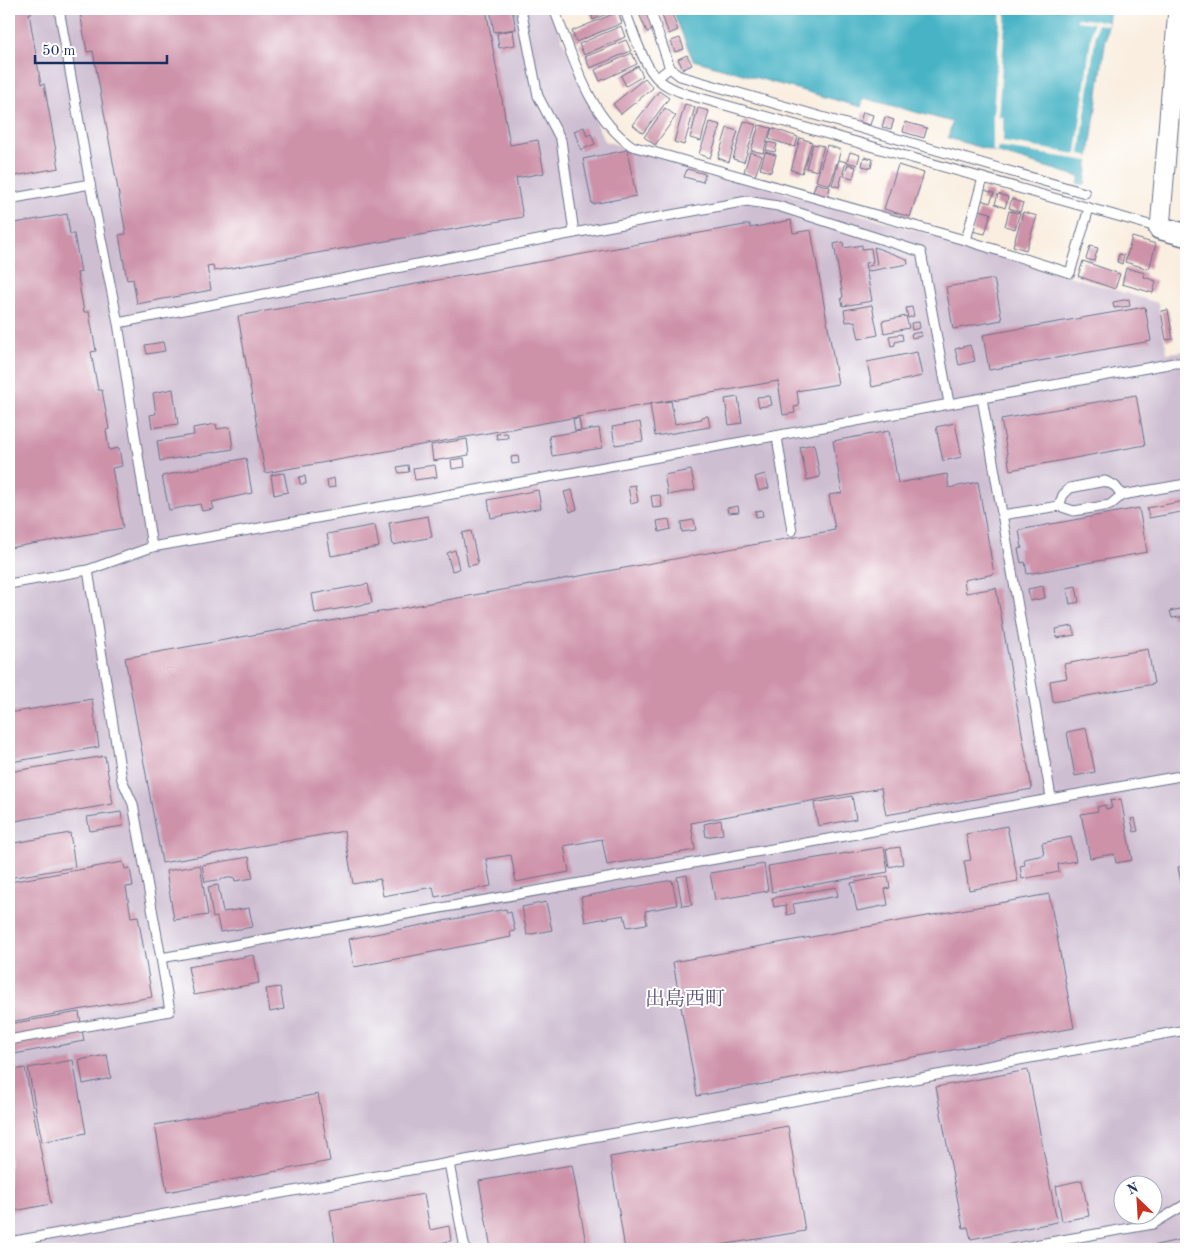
<svg xmlns="http://www.w3.org/2000/svg" width="1195" height="1258" viewBox="0 0 1195 1258" font-family="'Old Standard TT','Noto Serif JP',serif">
<rect width="100%" height="100%" fill="#fff"/>
<filter id="ink" filterUnits="userSpaceOnUse"><feTurbulence type="fractalNoise" baseFrequency=".02" numOctaves="2"/><feDisplacementMap in="SourceGraphic" scale="10" xChannelSelector="R" yChannelSelector="G"/><feConvolveMatrix kernelMatrix="1 2 1 2 8 2 1 2 1" color-interpolation-filters="sRGB"/></filter>
<filter id="wash" filterUnits="userSpaceOnUse"><feTurbulence type="fractalNoise" baseFrequency=".0096" numOctaves="4" result="noise"/><feDisplacementMap in="SourceGraphic" scale="20" xChannelSelector="R" yChannelSelector="G"/><feGaussianBlur stdDeviation="1.12" result="paint"/><feColorMatrix in="noise" values="0 0 0 0 0 0 0 0 0 0 0 0 0 0 0 0 0 1.4 0 .05"/><feComposite in="paint" operator="in"/></filter>
<g filter="url(#wash)">
<rect width="100%" height="100%" fill="#f9eedf"/>
<path fill="#cebed1" fill-rule="evenodd" d="M9 9H550L604 141 957 242 1158 303 1167 353 1186 351V1249H9ZM1122 1186H1152V1216H1122Z"/>
<path fill="#47b3c5" stroke="#317192" d="M672 9H1110L1085 184H1078L1080 177 948 138 952 122 864 98 861 107 693 60Z"/>
<path fill="#f9eedf" d="M1001 9H1006L998 117H1003V142L1076 154 1093 23 1077 21V18L1108 22V25L1097 24 1080 154 1089 156V161L997 147V153L993 151V115Z"/>
<g id="blocks">
<g fill="#cd91a8">
<path d="M9 9H31L32 13H29L41 85 44 84 59 168 9 177Z"/>
<path d="M82 9H486L510 145 538 140 544 173 516 178 523 217 214 271 213 265 207 266 211 290 137 304 133 279 127 280 119 235 126 234 93 51 87 52 80 12 83 11Z"/>
<path d="M490 9H512L516 29 494 32Z"/>
<path d="M589 9H618L593 20Z"/>
<path d="M637 9H648L656 29 647 32Z"/>
<path d="M618 12 622 23 576 42 572 31Z"/>
<path d="M671 12 678 30 669 34 662 15Z"/>
<path d="M621 26 625 37 584 55 579 44Z"/>
<path d="M513 30 515 45 499 48 497 33Z"/>
<path d="M680 38 684 49 675 52 671 41Z"/>
<path d="M626 40 631 51 590 68 585 57Z"/>
<path d="M632 53 637 64 600 81 595 70Z"/>
<path d="M687 55 692 65 683 69 678 59Z"/>
<path d="M638 66 643 76 626 86 621 76Z"/>
<path d="M645 78 653 88 621 114 613 104Z"/>
<path d="M659 91 669 98 643 133 633 125Z"/>
<path d="M685 104 695 107 684 145 674 142Z"/>
<path d="M665 108 676 116 655 145 644 137Z"/>
<path d="M698 108 709 111 701 141 690 138Z"/>
<path d="M863 112 873 115 870 125 860 122Z"/>
<path d="M885 117 894 120 891 129 882 127Z"/>
<path d="M744 121 756 125 744 162 733 159Z"/>
<path d="M710 122 721 125 710 158 699 154Z"/>
<path d="M905 122 927 128 924 138 903 132Z"/>
<path d="M759 125 771 128 763 153 751 150Z"/>
<path d="M584 127 587 136 591 134 595 144 581 150 574 131Z"/>
<path d="M727 128 738 131 729 162 718 158Z"/>
<path d="M772 128 798 137 795 147 769 139Z"/>
<path d="M800 138 812 142 802 173 791 170Z"/>
<path d="M768 142 777 144 775 152 766 150Z"/>
<path d="M813 144 824 146 817 171 806 168Z"/>
<path d="M827 145 841 150 830 185 816 181Z"/>
<path d="M627 150 636 196 592 204 583 159Z"/>
<path d="M750 152 762 156 755 176 744 172Z"/>
<path d="M765 152 776 155 771 172 760 169Z"/>
<path d="M850 152 860 155 857 165 847 162Z"/>
<path d="M864 157 873 159 871 168 862 166Z"/>
<path d="M839 160 846 162 839 187 832 185Z"/>
<path d="M848 164 856 167 853 178 844 176Z"/>
<path d="M898 165 924 173 910 217 884 209Z"/>
<path d="M687 169 705 174 703 182 684 177Z"/>
<path d="M816 183 830 187 828 196 813 192Z"/>
<path d="M984 190 994 193 990 203 981 200Z"/>
<path d="M998 194 1008 197 1005 208 995 204Z"/>
<path d="M1012 199 1023 203 1020 212 1009 208Z"/>
<path d="M979 210 991 213 985 234 972 231Z"/>
<path d="M1009 211 1020 213 1015 229 1005 226Z"/>
<path d="M1023 212 1037 216 1026 250 1013 246Z"/>
<path d="M67 214 70 234H74L81 272 77 273 84 312H89L96 351 91 352 98 390H102L109 429 106 430 109 450 119 448 122 466 112 468 123 528 9 548V224Z"/>
<path d="M791 220 793 233 811 230 838 384 797 391 799 406 794 407 795 413 783 415 778 381 265 473 238 316 750 224V228Z"/>
<path d="M1132 237 1156 244 1149 269 1125 262Z"/>
<path d="M843 242 844 248 862 245V249L871 248 873 262 865 263 872 301 843 306 841 298 843 297 834 244Z"/>
<path d="M1090 246 1098 248 1094 261 1086 259Z"/>
<path d="M874 247 907 259 908 264 869 271 868 266 877 264Z"/>
<path d="M1119 254 1124 255 1122 264 1117 262Z"/>
<path d="M1083 261 1120 274 1115 289 1078 276Z"/>
<path d="M1126 268 1145 273 1144 277 1156 281 1153 293 1122 284Z"/>
<path d="M994 279 1002 320 953 329 946 287Z"/>
<path d="M1129 299 1130 306 1114 308 1113 302Z"/>
<path d="M872 305 878 335 859 339 855 321 846 322 844 310Z"/>
<path d="M912 307 914 316 908 318 906 308Z"/>
<path d="M1145 307 1151 341 989 370 983 335Z"/>
<path d="M1168 310 1173 339 1166 340 1161 311Z"/>
<path d="M906 316 909 328 884 333 882 321Z"/>
<path d="M919 322 920 328 912 330 911 323Z"/>
<path d="M921 332 922 336 912 338 911 334Z"/>
<path d="M902 334 903 340 895 342V345L891 346 889 336Z"/>
<path d="M163 342 165 351 147 354 145 345Z"/>
<path d="M970 345 975 361 959 365 955 349Z"/>
<path d="M917 352 922 376 872 387 867 362Z"/>
<path d="M173 389 178 424 152 428 150 415 156 414 153 393Z"/>
<path d="M1136 395 1145 445 1010 470 1001 419Z"/>
<path d="M770 396 772 405 759 407 757 397Z"/>
<path d="M738 397 742 423 729 425 725 399Z"/>
<path d="M671 401 675 424 702 419 701 417 708 416 710 427 655 436 650 404Z"/>
<path d="M579 418 581 430 575 431 573 419Z"/>
<path d="M640 422 643 441 615 445 612 427Z"/>
<path d="M955 423 962 457 943 461 936 427Z"/>
<path d="M216 424 217 429 230 427 233 449 160 461 157 441 194 435 193 428Z"/>
<path d="M599 428 602 448 552 456 549 436Z"/>
<path d="M889 431 898 483 947 474 949 488 978 482 994 574 964 580 966 593 996 588 1032 789 886 815 881 788 691 823 695 850 607 865 602 839 564 846 569 872 516 882 511 855 486 859 491 886 435 897 433 887 383 896 380 879 353 884 344 831 162 863 125 658 835 530 829 495 842 493 833 441Z"/>
<path d="M507 433 508 438 497 439 496 434Z"/>
<path d="M467 439 469 455 433 461 431 445Z"/>
<path d="M814 444 820 477 807 480 800 447Z"/>
<path d="M518 456 519 463 512 464 511 457Z"/>
<path d="M246 458 252 493 212 502 214 509 202 511 200 504 169 510 162 476Z"/>
<path d="M464 458 465 467 452 469 451 460Z"/>
<path d="M408 465 409 472 399 473 397 467Z"/>
<path d="M435 465 437 477 415 480 413 468Z"/>
<path d="M691 470 695 490 668 495 664 475Z"/>
<path d="M284 473 288 492 274 495 271 475Z"/>
<path d="M765 474 769 488 759 491 755 477Z"/>
<path d="M305 476 306 484H300L299 477Z"/>
<path d="M334 478 335 487 328 488 327 480Z"/>
<path d="M635 485 638 502 631 504 628 486Z"/>
<path d="M538 490 541 508 491 518 488 500Z"/>
<path d="M572 490 577 509 570 512 564 492Z"/>
<path d="M660 495 662 507 653 508 651 496Z"/>
<path d="M1185 501 1186 511 1149 518 1147 508Z"/>
<path d="M738 506 739 512 728 513 727 508Z"/>
<path d="M1139 508 1147 552 1027 574 1025 562 1021 563 1018 549 1022 548 1019 530Z"/>
<path d="M762 510 763 516 756 517 755 511Z"/>
<path d="M428 516 432 537 393 545 389 523Z"/>
<path d="M669 519 671 529 659 532 657 521Z"/>
<path d="M694 520 696 530 682 532 681 522Z"/>
<path d="M375 525 379 547 331 556 327 534Z"/>
<path d="M471 531 478 564 468 566 462 533Z"/>
<path d="M455 550 459 569 452 571 447 553Z"/>
<path d="M368 584 372 603 315 613 312 594Z"/>
<path d="M1043 586 1045 598 1030 601 1028 589Z"/>
<path d="M1076 586 1079 602 1070 604 1067 588Z"/>
<path d="M1186 608V616L1172 618 1170 611Z"/>
<path d="M1073 626 1075 635 1057 638 1056 629Z"/>
<path d="M1148 649 1154 684 1053 702 1050 681 1067 678 1064 664Z"/>
<path d="M92 699 99 747 11 762 9 752V713Z"/>
<path d="M1086 728 1095 772 1075 776 1067 732Z"/>
<path d="M105 756 113 804 9 822V772Z"/>
<path d="M852 796 856 819 818 826 814 803Z"/>
<path d="M1121 799 1132 860 1116 863 1114 854 1090 858 1081 814 1098 811 1097 807 1105 805 1106 809 1112 808 1110 801Z"/>
<path d="M121 812 123 826 90 831 87 817Z"/>
<path d="M1135 818 1138 831 1134 832 1131 819Z"/>
<path d="M721 820 723 834 706 837 704 824Z"/>
<path d="M1007 826 1018 881 969 890 964 861 971 860 966 834Z"/>
<path d="M70 833 75 867 9 878V844Z"/>
<path d="M1071 837 1076 861 1058 864 1059 872 1022 879 1020 866 1025 865 1024 859 1044 855 1042 843Z"/>
<path d="M884 847 888 872 772 892 768 866Z"/>
<path d="M900 847 903 864 889 867 886 849Z"/>
<path d="M249 857 253 878 235 881 234 877 205 882 202 865Z"/>
<path d="M123 862 125 869 130 868 133 886 126 887 131 917 138 916 152 997 9 1022V882Z"/>
<path d="M764 864 768 891 715 900 710 873Z"/>
<path d="M200 865 208 915 174 920 166 871Z"/>
<path d="M1186 866V902H1185L1178 867Z"/>
<path d="M687 875 692 905 682 906 677 877Z"/>
<path d="M888 876 890 888 885 889 888 905 857 911 851 883Z"/>
<path d="M672 880 677 905 645 911 647 924 627 927 624 915 585 922 581 897Z"/>
<path d="M218 885 223 912 249 908 253 927 220 932 217 917 213 918 208 887Z"/>
<path d="M836 887 838 896 793 904 795 913 787 915 786 905 774 907 772 898Z"/>
<path d="M1049 894 1074 1028 697 1096 673 962Z"/>
<path d="M546 902 552 930 527 935 522 907Z"/>
<path d="M506 909 507 913 511 912 515 931 510 932 511 937 354 967 349 939Z"/>
<path d="M254 955 259 983 194 995 188 967Z"/>
<path d="M280 987 284 1009 270 1012 266 989Z"/>
<path d="M79 1012 84 1041 9 1055V1024Z"/>
<path d="M107 1055 111 1078 83 1084 79 1060Z"/>
<path d="M73 1060 86 1133 42 1142 28 1068Z"/>
<path d="M25 1068 51 1204 9 1212V1071Z"/>
<path d="M1028 1070 1057 1222 971 1239 968 1227 963 1228 936 1087Z"/>
<path d="M318 1094 330 1161 167 1192 155 1125Z"/>
<path d="M788 1126 805 1231 697 1249H625L610 1157Z"/>
<path d="M572 1165 587 1249H491L479 1181Z"/>
<path d="M1082 1180 1089 1216 1062 1221 1056 1186Z"/>
<path d="M424 1194 430 1230 449 1226 451 1241 401 1249H336L330 1210Z"/>
<path d="M1179 1240 1181 1249H1152V1246Z"/>
</g>
</g>
</g>
<g filter="url(#ink)">
<use href="#blocks" fill-opacity="0" stroke="#69728b" stroke-width="1"/>
<g fill="none" stroke-linecap="round" stroke-linejoin="round">
<g stroke="#69728b" stroke-width="11">
<g id="service">
<path d="M59 9 90 184 118 323 152 547"/>
<path d="M521 9 538 96 561 140 574 233"/>
<path d="M554 9C573 56 588 116 632 146L968 241 1070 273 1089 208"/>
<path d="M624 9C633 29 642 64 658 79 666 87 676 90 686 94L1160 228"/>
<path d="M650 9 670 68 657 78"/>
<path d="M670 68 680 76 1085 193"/>
<path d="M9 199 90 184"/>
<path d="M966 240 983 178"/>
<path d="M118 323 574 233 747 201 778 206 921 252 949 403"/>
<path d="M1186 363H1174C834 426 493 488 152 547L88 570 122 780 133 804 161 958C391 916 621 876 851 835 963 815 1074 794 1186 775"/>
<path d="M982 398 1051 797"/>
<path d="M777 437 792 531"/>
<path d="M1059 506 1063 495 1070 488 1105 481 1115 486 1122 495"/>
<path d="M1002 515 1059 506 1074 511 1110 505 1122 495 1186 484"/>
<path d="M9 584 88 570"/>
<path d="M9 1040 170 1011 161 958"/>
<path d="M9 1242 449 1163"/>
<path d="M465 1249 449 1163 1186 1030"/>
<path d="M1011 1249 1153 1224 1186 1204"/>
</g>
</g>
<g stroke="#69728b" stroke-width="21">
<path id="minor" d="M1160 228 1178 9"/>
</g>
<g stroke="#69728b" stroke-width="25">
<path id="tertiary" d="M1160 228 1186 235"/>
</g>
<use href="#service" stroke="#fff" stroke-width="9"/>
<use href="#minor" stroke="#fff" stroke-width="19"/>
<use href="#tertiary" stroke="#fff" stroke-width="22"/>
</g>
</g>
<g text-anchor="middle" dominant-baseline="central" stroke-width="4" stroke-linejoin="round" paint-order="stroke">
<g font-size="20" fill="#595178" stroke="#fff">
<text x="685" y="1000">出島西町</text>
</g>
</g>
<rect width="1195" height="1258" fill="none" stroke="#fff" stroke-width="30"/>
<g transform="translate(1138 1200) rotate(335)"><circle r="24" fill="#ffffff" stroke="#a4acbf"/>
<path d="M0-4L9 19L0 12L-9 19Z" fill="#c8321e"/>
<text y="-8" font-size="14" font-weight="bold" text-anchor="middle" fill="#1b2f5e">N</text>
</g>
<path d="M35 55v8h132v-8" fill="none" stroke="#1b2f5e" stroke-width="2.5"/>
<text x="42" y="55" font-size="15" fill="#1b2f5e" stroke="#ffffff" stroke-width="4" paint-order="stroke">50 m</text>
</svg>
